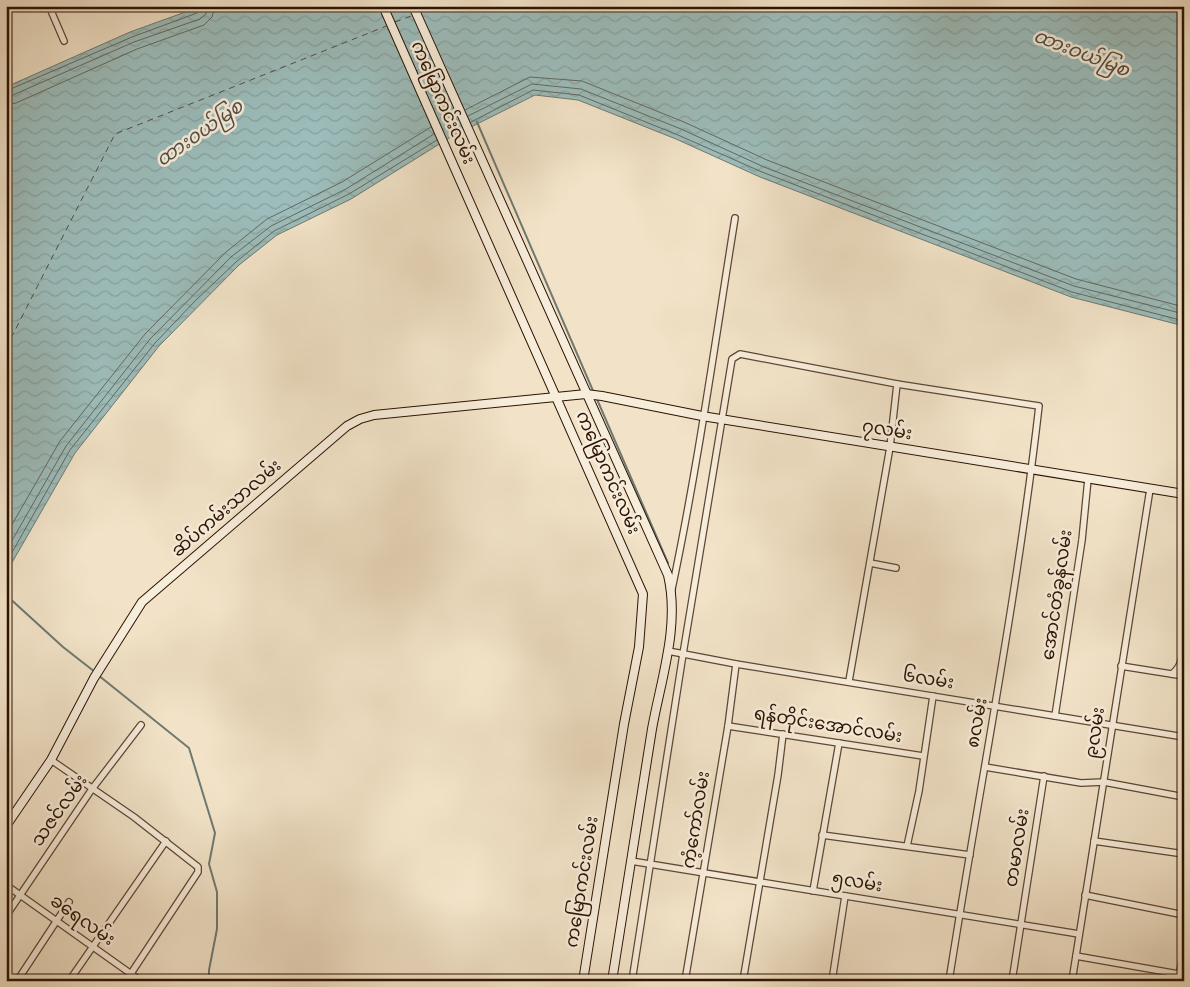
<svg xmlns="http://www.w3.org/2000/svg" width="1190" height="987" viewBox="0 0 1190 987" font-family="'IM FELL English','Noto Sans Myanmar',serif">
<defs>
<pattern id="water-waves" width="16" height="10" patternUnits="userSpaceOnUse" patternTransform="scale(1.25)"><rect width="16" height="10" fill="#9cbdbb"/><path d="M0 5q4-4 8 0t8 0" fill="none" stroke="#87a19f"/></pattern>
</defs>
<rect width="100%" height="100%" fill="#f2e3c8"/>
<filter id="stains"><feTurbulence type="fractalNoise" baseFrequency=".004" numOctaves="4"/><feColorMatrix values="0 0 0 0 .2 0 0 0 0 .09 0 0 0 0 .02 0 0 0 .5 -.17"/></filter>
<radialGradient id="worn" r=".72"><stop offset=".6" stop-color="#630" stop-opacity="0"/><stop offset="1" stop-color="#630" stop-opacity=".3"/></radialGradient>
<path fill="url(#water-waves)" stroke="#6f7971" d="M202 6H1184V326L1071 297 760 177 676 139 578 100 535 95 449 138 351 199 277 235 239 265 159 346 75 453 6 573V87L130 32Z"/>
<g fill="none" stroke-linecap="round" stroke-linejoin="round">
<g stroke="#64685e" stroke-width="1">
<path d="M6 91 132 37 197 13 201 6"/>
<path d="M6 98 134 42 200 19 206 14 207 6"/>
<path d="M6 105 16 103 137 49 204 25 212 17 215 6"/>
<path d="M465 110 530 77 582 81 684 122 767 160 1076 279 1184 307"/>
<path d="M468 116 532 84 581 89 681 129 764 167 1074 286 1184 314"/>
<path d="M471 122 533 90 579 95 678 135 762 172 1072 292 1184 321"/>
<path d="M6 535 60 441 145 334 226 252 267 219 342 182 431 127"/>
<path d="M6 551 66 446 150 339 231 257 271 226 346 189 434 134"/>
<path d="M6 563 70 450 155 343 195 301 236 262 274 231 349 194 437 140"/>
</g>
<g stroke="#6f7971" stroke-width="2">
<path d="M477 122 594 393"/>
<path d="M596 397 668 563"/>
<path d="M6 595 63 647 95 672"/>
<path d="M98 675 189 748 215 833 209 864 217 892V929L209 970V981"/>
</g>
<g stroke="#534e43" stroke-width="1" stroke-dasharray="6 5" stroke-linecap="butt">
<path d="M420 12 435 6"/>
<path d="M395 22 414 15"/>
<path d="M6 348 115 134 389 25"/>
</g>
<g stroke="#5e4634" stroke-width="8">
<g id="street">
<path d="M49 6 64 41"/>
<path d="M897 384 1039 406C1017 599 979 789 949 981"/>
<path d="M870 563 896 568"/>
<path d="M672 589C698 466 715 342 735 218"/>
<path d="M668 651 736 664 1184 737"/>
<path d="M1121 666 1184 676"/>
<path d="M1172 674C1183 665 1182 655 1184 642"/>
<path d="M1055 716 1082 540 1088 479"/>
<path d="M728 726 923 756"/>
<path d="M51 760 134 817 198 867V872L126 981"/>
<path d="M985 767 1081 783 1104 782 1184 797"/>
<path d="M822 835 970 855"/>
<path d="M1094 841 1184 854"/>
<path d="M907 846 919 791 933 696"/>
<path d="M631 861 1079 934"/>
<path d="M6 885 141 981"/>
<path d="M813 891 839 743"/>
<path d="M1085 895 1184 915"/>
<path d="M6 916 92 789 141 725"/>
<path d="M1076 956 1184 975"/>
<path d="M17 981 69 902"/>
<path d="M69 981 166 841"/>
<path d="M632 981 683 654 732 359 740 354 897 384 890 447 849 681"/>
<path d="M685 981 728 726 736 664"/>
<path d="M743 981 778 775 783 734"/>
<path d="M832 981 845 896"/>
<path d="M1012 981 1044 776"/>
<path d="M1072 981 1150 489"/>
<path d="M1178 981 1184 950"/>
</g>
</g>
<g stroke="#2c1202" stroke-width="10">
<g id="secondary">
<path d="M383 6 643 594 639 647 624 724 583 981"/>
<path d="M413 6 668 575C680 626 661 679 652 729 638 813 625 897 612 981"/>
<path d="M6 826 51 760 94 678 142 602 347 426 360 419 374 415 586 394 602 396 702 416 1184 494"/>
</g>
</g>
<use href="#street" stroke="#f7eddb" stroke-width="5.5"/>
<use href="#secondary" stroke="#f7eddb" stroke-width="8"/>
</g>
<g text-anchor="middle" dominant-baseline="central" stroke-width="5" stroke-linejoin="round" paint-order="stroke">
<g font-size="18" fill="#2c1202" stroke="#f7eddb">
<text transform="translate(442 103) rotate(66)">ကမြောကင်းလမ်း</text>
<text transform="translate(887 431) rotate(9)">၇လမ်း</text>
<text transform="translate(607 473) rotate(66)">ကမြောကင်းလမ်း</text>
<text transform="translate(227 509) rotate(-41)">ဆိပ်ကမ်းသာလမ်း</text>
<text transform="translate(1058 595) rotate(-82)">အောင်တံခွန်လမ်း</text>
<text transform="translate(928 680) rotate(9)">၆လမ်း</text>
<text transform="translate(978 723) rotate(-80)">၈လမ်း</text>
<text transform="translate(828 726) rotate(9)">ရန်တိုင်းအောင်လမ်း</text>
<text transform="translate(1096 733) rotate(-82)">၉လမ်း</text>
<text transform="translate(60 811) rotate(-55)">သဇင်လမ်း</text>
<text transform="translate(697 820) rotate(-81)">ကံ့ကော်လမ်း</text>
<text transform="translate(1018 848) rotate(-81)">တမာလမ်း</text>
<text transform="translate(583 882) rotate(-81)">ကမြောကင်းလမ်း</text>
<text transform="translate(857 883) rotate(9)">၅လမ်း</text>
<text transform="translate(82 921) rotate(35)">ခရေလမ်း</text>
</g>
<g font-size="19" font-style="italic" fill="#534e43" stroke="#f7eddb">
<text transform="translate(1081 54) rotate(21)">ထားဝယ်မြစ</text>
<text transform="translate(200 134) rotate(-35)">ထားဝယ်မြစ</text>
</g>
</g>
<rect width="1190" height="987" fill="none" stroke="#f2e3c8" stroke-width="25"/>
<rect x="8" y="8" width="1175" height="972" fill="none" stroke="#2c1202" stroke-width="2.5"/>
<rect x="12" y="12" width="1165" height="962" fill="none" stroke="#2c1202"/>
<rect width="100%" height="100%" filter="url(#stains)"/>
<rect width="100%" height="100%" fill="url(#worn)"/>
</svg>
